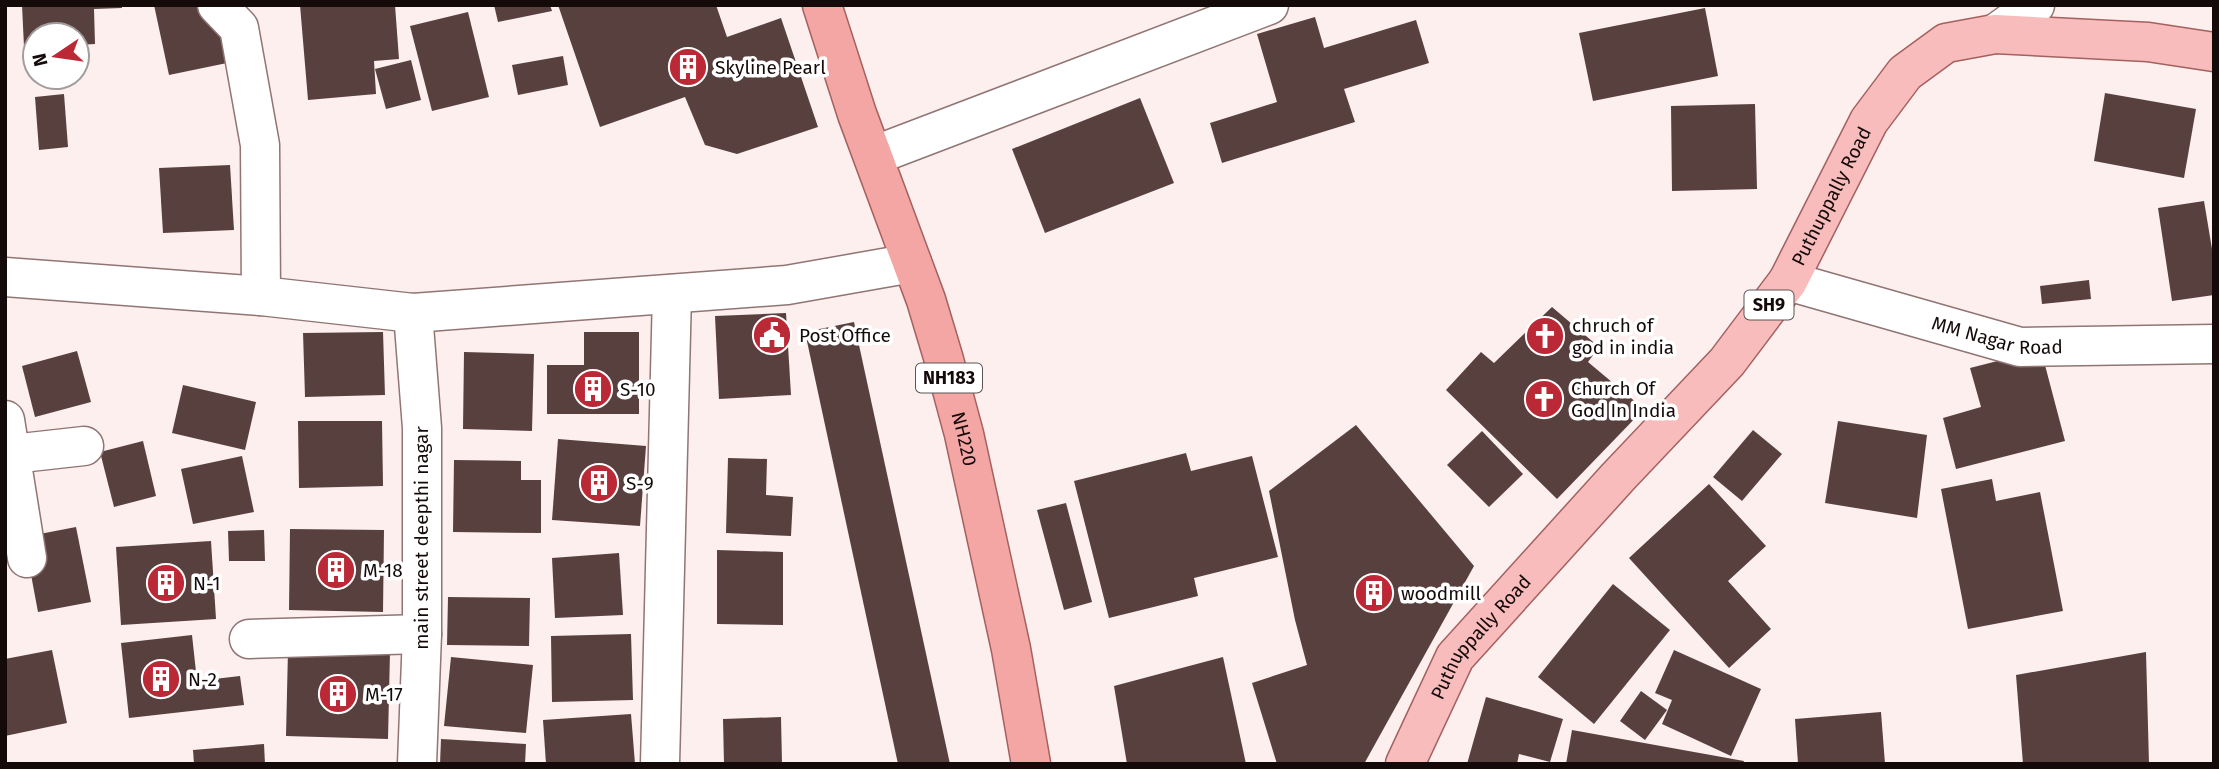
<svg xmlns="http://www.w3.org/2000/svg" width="2219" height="769" viewBox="0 0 2219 769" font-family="'Fira Sans',sans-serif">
<rect width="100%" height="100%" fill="#fcefee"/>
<g fill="#58403f">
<path d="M22 5H122V8L94 9 95 44 77 45V35H35V46L24 47Z"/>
<path d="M154 5H215L227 63 169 75Z"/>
<path d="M300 5H395L399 59 374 61 376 94 308 100Z"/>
<path d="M494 5H550L552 11 498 22Z"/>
<path d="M558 5H716L727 37 781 18 818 127 737 154 705 145 685 97 600 127Z"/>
<path d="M1705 8 1718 76 1593 101 1579 33Z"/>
<path d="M468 12 489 97 432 111 410 26Z"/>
<path d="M1315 17 1324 48 1416 20 1429 63 1344 89 1355 122 1222 163 1210 123 1277 102 1257 34Z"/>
<path d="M563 56 568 85 518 95 512 65Z"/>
<path d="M411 60 421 100 386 109 375 69Z"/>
<path d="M2105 93 2196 109 2184 178 2094 161Z"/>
<path d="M64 94 68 147 39 150 35 97Z"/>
<path d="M1140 98 1174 183 1045 233 1012 149Z"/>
<path d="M1755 104 1757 189 1672 191 1671 106Z"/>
<path d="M230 165 234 230 163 233 159 168Z"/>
<path d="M2204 201 2214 261V295L2172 301 2158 208Z"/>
<path d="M2089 280 2091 299 2042 304 2040 286Z"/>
<path d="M1552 307 1599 347 1588 362 1644 409 1557 499 1446 390 1481 352 1494 363Z"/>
<path d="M786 313 791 395 719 399 715 316Z"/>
<path d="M854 322 950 764H898L805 332Z"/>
<path d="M383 332 385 395 305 397 303 333Z"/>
<path d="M584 332H639V414H547V365H584Z"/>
<path d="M2041 350 2065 441 1956 469 1943 418 1981 407 1970 368Z"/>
<path d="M77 351 91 402 35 417 22 366Z"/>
<path d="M464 352 534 354 532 431 463 429Z"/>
<path d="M183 385 256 402 245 450 172 433Z"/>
<path d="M298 421H382L383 486 299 488Z"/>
<path d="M1838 421 1927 435 1917 518 1825 503Z"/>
<path d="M1356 425 1474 566 1364 764H1277L1252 683 1307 665 1295 620 1269 491Z"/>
<path d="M1753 430 1782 454 1742 501 1713 477Z"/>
<path d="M1482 431 1523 474 1489 507 1447 465Z"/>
<path d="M558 439 646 446 640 526 552 520Z"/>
<path d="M143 441 156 496 114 507 100 452Z"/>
<path d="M1186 453 1191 471 1252 456 1278 557 1194 578 1198 596 1109 618 1074 481Z"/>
<path d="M242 456 254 512 193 524 181 469Z"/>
<path d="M728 458 767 459 766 495 793 497 791 536 726 533Z"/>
<path d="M454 460 521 461V480H541V533L453 532Z"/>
<path d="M1992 479 1996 501 2040 492 2063 611 1968 629 1941 489Z"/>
<path d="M1709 484 1766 546 1728 581 1771 629 1729 668 1629 558Z"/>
<path d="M1066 503 1092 602 1064 610 1037 510Z"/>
<path d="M76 527 91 602 38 612 24 537Z"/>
<path d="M290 529 384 530 383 612 289 610Z"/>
<path d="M264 530 265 561H229L228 531Z"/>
<path d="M211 541 216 619 121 625 116 547Z"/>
<path d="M717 550 783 552V625L717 624Z"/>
<path d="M619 553 623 615 555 618 552 558Z"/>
<path d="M1613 584 1670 630 1594 724 1538 677Z"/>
<path d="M448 597 530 598 529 646 447 645Z"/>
<path d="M631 634 633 700 552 702 551 636Z"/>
<path d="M192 635 197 681 240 676 244 705 129 718 121 643Z"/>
<path d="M52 650 67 723 5 736V659Z"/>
<path d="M288 650 390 652 388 739 286 736Z"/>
<path d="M1674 650 1761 689 1731 756 1662 724 1672 700 1655 693Z"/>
<path d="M2146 652 2149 764H2023L2016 675Z"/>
<path d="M451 657 533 665 526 733 444 726Z"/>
<path d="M1223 657 1246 764H1127L1114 686Z"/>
<path d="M1641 691 1667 710 1645 740 1620 721Z"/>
<path d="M1486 697 1563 719 1550 762 1519 754 1517 764H1467Z"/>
<path d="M1881 712 1885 764H1798L1795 719Z"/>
<path d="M631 714 635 764H546L543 720Z"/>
<path d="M781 717 782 764H724L723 719Z"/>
<path d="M1572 730 1744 761 1743 764H1566Z"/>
<path d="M441 739 526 744 525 764H440Z"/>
<path d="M264 744 265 764H194L193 750Z"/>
</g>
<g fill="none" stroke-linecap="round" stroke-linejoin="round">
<g stroke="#907574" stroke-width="41">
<g id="minor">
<path d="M217 5 239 28 260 145 261 296"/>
<path d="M1995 34 2035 5"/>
<path d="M873 156 1269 5"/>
<path d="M5 277 261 296 413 313 787 285 912 263"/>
<path id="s1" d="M1788 281 2020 347 2214 344"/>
<path d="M413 313 422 428V634L417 764"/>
<path d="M5 420 27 558"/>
<path d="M12 454 84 446"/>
<path d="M249 639 422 634"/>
<path d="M660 764 672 294"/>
</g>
</g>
<g stroke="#a4615f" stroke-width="41">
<g id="primary">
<path id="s2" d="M1405 764 1455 657 1618 477 1727 362 1788 281 1869 121 1905 73 1946 43 1995 34 2148 42 2214 52"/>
</g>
</g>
<g stroke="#a4615f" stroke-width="41">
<g id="trunk">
<path id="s3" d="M822 5 857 114 926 300 944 360 964 434 1011 649 1031 764"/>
</g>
</g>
<use href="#minor" stroke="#fff" stroke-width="38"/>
<use href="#primary" stroke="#f7bcbb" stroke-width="38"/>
<use href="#trunk" stroke="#f4a6a4" stroke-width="38"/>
</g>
<defs>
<g id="building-disc" transform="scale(2.0125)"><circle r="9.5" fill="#ba2935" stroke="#fff"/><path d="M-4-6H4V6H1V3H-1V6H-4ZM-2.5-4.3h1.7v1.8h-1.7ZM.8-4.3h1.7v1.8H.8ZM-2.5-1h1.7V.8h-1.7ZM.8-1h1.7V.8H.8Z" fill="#fff"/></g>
<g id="civic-disc" transform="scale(2.0125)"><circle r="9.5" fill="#ba2935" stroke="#fff"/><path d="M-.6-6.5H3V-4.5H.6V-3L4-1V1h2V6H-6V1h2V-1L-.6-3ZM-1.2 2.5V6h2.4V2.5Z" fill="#fff"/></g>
<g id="church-disc" transform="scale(2.0125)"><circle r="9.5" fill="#ba2935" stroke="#fff"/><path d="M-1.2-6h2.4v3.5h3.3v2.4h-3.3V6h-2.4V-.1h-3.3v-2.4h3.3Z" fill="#fff"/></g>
</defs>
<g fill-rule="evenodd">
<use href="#building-disc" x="688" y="67"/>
<use href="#civic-disc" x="772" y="335"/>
<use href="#church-disc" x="1545" y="336"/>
<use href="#building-disc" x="593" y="389"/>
<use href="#church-disc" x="1544" y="399"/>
<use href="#building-disc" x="599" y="483"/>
<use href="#building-disc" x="336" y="570"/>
<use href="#building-disc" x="166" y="583"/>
<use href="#building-disc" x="1374" y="593"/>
<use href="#building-disc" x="161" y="679"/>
<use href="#building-disc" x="338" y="694"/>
</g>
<g text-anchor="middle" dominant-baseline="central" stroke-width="7" stroke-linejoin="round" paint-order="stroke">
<g fill="#fff" stroke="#5a5454" stroke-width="2">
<rect x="1744.5" y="290.5" width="49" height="29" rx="5"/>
<rect x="916" y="363.5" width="66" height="29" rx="5"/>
</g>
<g font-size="18" font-weight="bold" fill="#140a0a">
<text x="1769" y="305">SH9</text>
<text x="949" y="378">NH183</text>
</g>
<g font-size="19" fill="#140a0a" stroke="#fff" text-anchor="start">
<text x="715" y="67">Skyline Pearl</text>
<text x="1572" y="325">chruch of<tspan x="1572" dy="22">god in india</tspan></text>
<text x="799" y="335">Post Office</text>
<text x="1571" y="388">Church Of<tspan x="1571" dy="22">God In India</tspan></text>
<text x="620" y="389">S-10</text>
<text x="626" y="483">S-9</text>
<text x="363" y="570">M-18</text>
<text x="193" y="583">N-1</text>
<text x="1401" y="593">woodmill</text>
<text x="188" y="679">N-2</text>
<text x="365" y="694">M-17</text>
</g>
<g font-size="19" fill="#140a0a" stroke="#fff">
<text stroke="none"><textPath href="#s2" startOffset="716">Puthuppally Road</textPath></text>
<text stroke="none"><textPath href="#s1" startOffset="217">MM Nagar Road</textPath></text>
<text stroke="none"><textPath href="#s3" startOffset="457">NH220</textPath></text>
<text transform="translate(421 538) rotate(-90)">main street deepthi nagar</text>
<text stroke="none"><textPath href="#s2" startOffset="149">Puthuppally Road</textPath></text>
</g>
</g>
<rect width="2219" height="769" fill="none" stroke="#140a0a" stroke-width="14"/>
<g transform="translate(56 56) rotate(257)"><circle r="33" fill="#ffffff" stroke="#a19d9d" stroke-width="2"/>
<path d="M0-5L12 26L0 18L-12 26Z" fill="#ba2935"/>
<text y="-10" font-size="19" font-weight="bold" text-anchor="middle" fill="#140a0a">N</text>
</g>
</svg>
